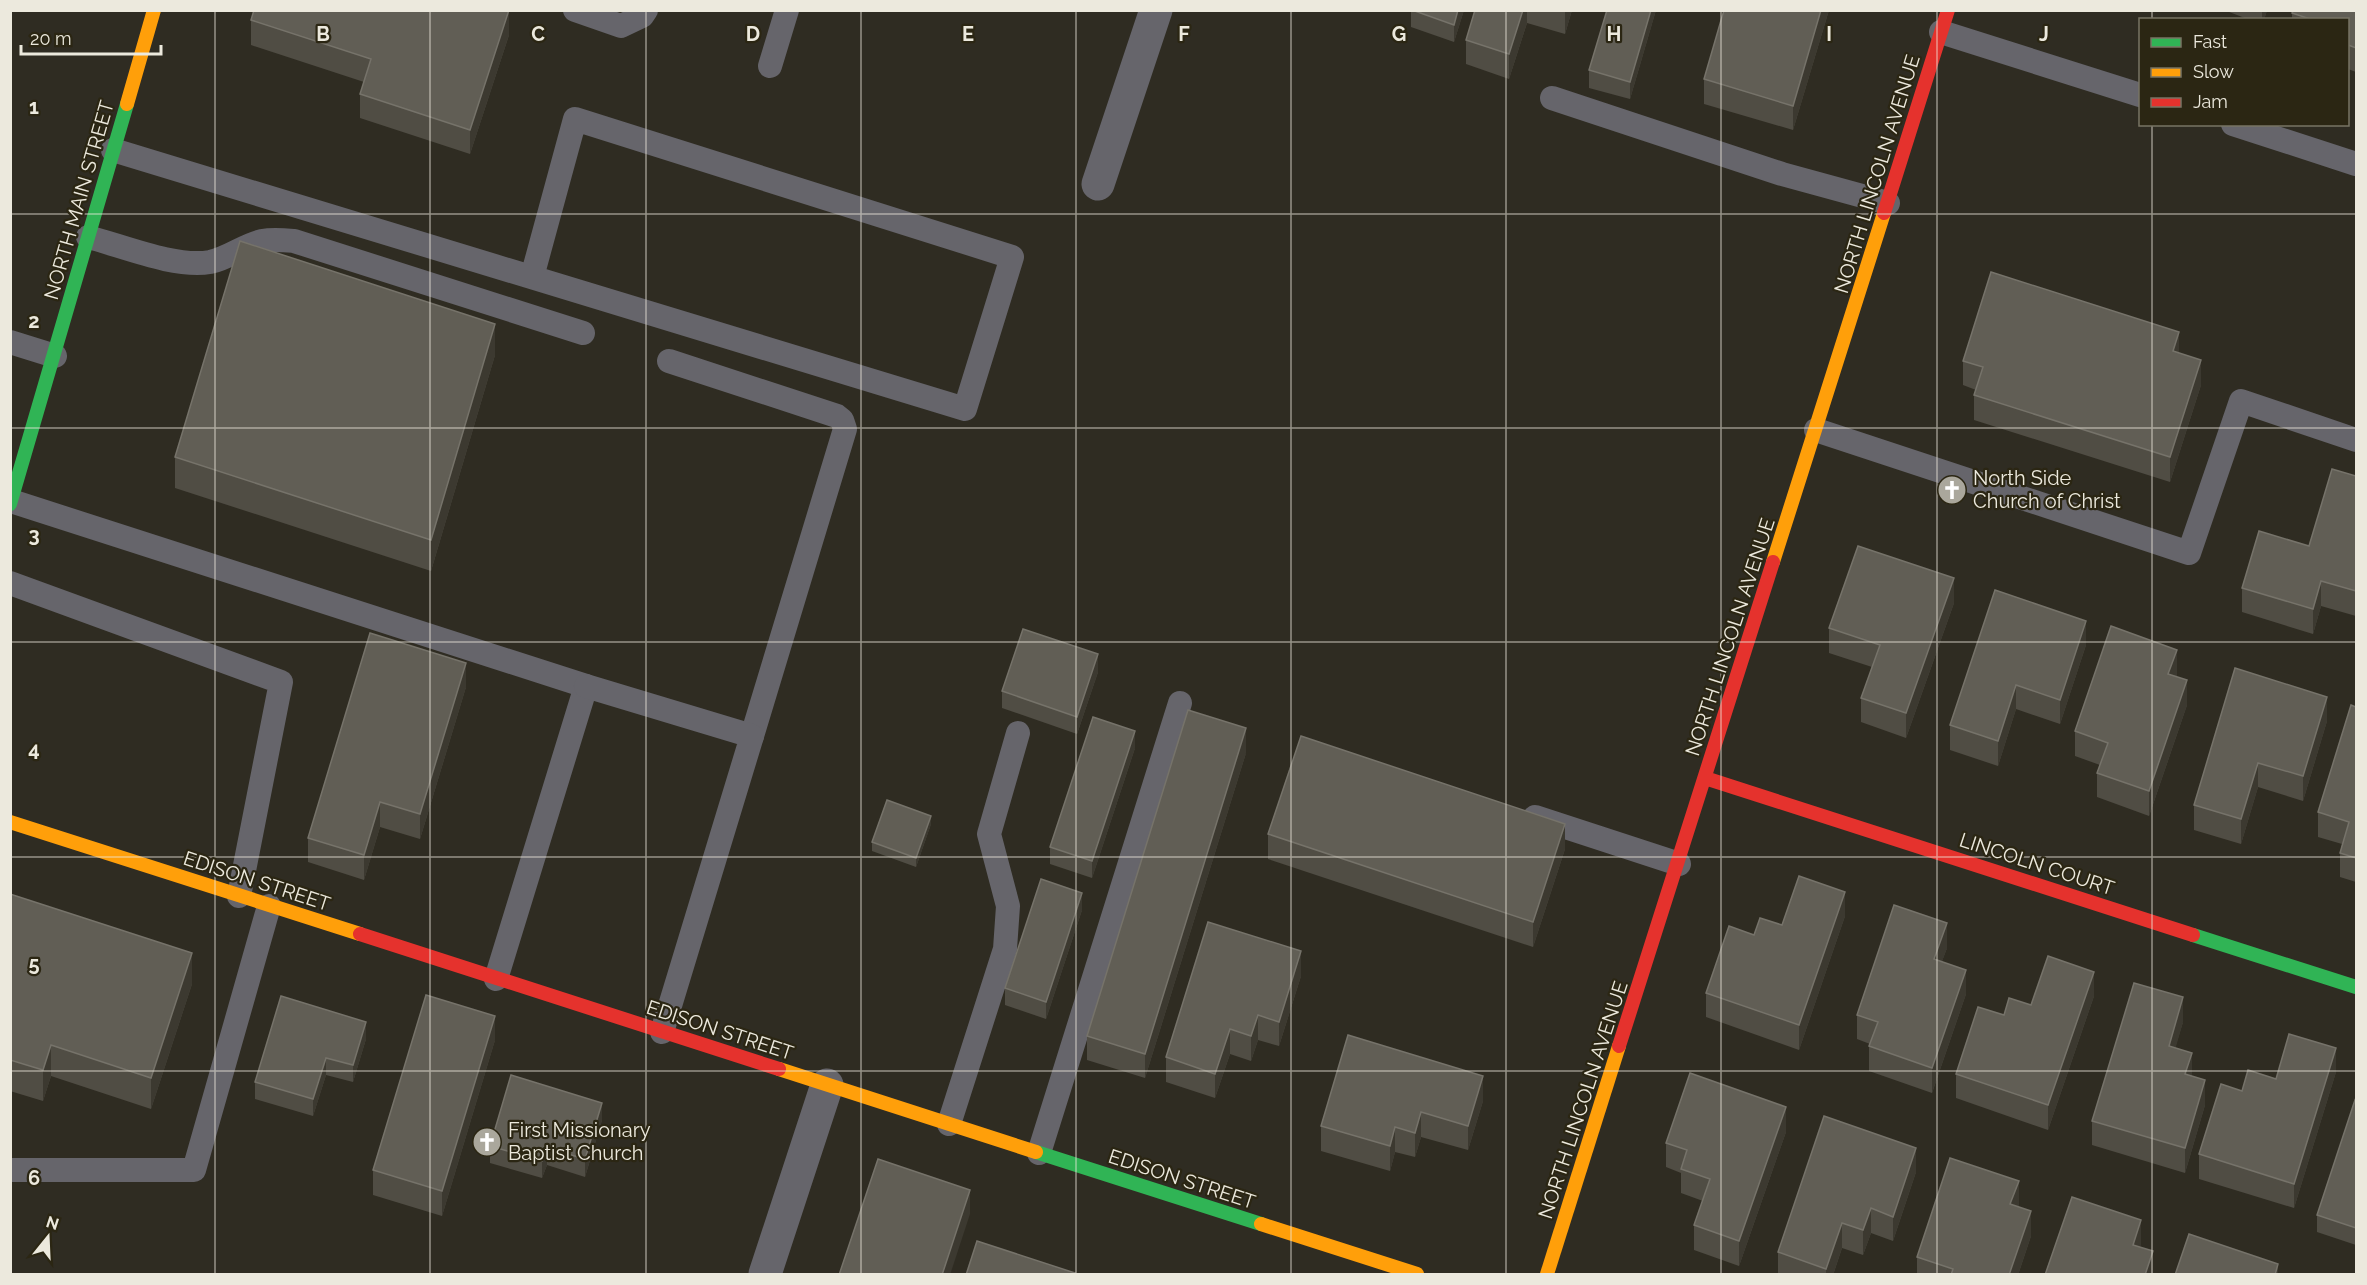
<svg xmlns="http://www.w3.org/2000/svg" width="2367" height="1285" viewBox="0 0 2367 1285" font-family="Raleway,sans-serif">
<rect width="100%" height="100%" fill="#2f2c22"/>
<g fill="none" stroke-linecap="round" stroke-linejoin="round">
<g stroke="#66656b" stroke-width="24">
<path d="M575 10 621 26 642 16 646 10"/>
<path d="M1941 32 2140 95"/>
<path d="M770 66 787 10"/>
<path d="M1552 98 1782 174 1888 203"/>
<path d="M2233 124 2356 164"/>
<path d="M113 150 965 409 1012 257 575 119 532 277"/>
<path d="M88 237C123 246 175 268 210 262 229 258 244 245 262 241 273 239 283 240 294 241L583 333"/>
<path d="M10 342 55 356"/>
<path d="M669 361 837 416 842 420 845 429 752 736"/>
<path d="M1816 430 2189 553 2241 401 2356 440"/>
<path d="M11 501 586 686 496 979"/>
<path d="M10 583 281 682 239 896"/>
<path d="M586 686 752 736 662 1032"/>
<path d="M1535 817 1679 864"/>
<path d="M949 1124 1005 949 1008 906 989 834 1018 733"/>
<path d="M1039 1153 1180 703"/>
<path d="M10 1170H194L269 906"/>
</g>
<g stroke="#66656b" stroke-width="33">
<path d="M1098 184 1156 10"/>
<path d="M765 1274 827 1085"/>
</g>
<g stroke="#30b455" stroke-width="14">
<path d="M10 504 127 104"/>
<path d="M2193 935 2356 987"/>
<path d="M1036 1152 1261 1224"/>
</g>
<g stroke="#ff9f0a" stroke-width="14">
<path d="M127 104 154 10"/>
<path d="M1773 562 1884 213"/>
<path d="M10 822 360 934"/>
<path d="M779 1069 1036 1152"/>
<path d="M1261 1224 1417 1274"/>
<path d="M1547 1274 1619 1046"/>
</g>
<g stroke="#e5322d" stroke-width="14">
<path d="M1884 213 1948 10"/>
<path d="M1705 778 2193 935"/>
<path d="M360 934 779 1069"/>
<path d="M1619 1046 1773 562"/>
</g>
</g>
<g fill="#504d44">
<path d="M1411 10H1464L1454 42 1411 27Z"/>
<path d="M1475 10H1572L1565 34 1527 23 1509 79 1466 64V40Z"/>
<path d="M1607 10H1656L1630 99 1589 88V70Z"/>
<path d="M1724 10H1829L1793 130 1704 104V79Z"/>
<path d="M2224 10H2267L2264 20H2250Z"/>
<path d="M2356 10V72L2348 69V20H2292V13Z"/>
<path d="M251 20 509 35 470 154 360 118V94L364 82 251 45Z"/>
<path d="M2179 353 2201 385 2170 482 1974 420V395L1976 390 1963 385V361Z"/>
<path d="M495 355 431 571 175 488V457Z"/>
<path d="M2356 476V616L2321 606 2313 634 2242 612V588L2309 546Z"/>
<path d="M1995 590 2086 645 2060 724 2016 709 1998 766 1950 750V725Z"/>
<path d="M1954 603 1906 738 1861 722V698L1872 667 1829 653V628Z"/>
<path d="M2235 668 2327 721 2303 801 2258 787 2241 844 2194 830V805Z"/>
<path d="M1098 672 1077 734 1002 708V691Z"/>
<path d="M2177 674 2176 677 2187 705 2149 816 2097 797V773L2100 765 2075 756V731Z"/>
<path d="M466 687 420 839 380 827 364 880 308 862V838Z"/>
<path d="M2356 707V882L2340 877V853L2342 844 2318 837V812Z"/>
<path d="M1135 748 1092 878 1050 864V847Z"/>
<path d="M1246 753 1145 1078 1087 1060V1036Z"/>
<path d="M931 824 916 867 872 851V842Z"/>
<path d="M1268 834 1565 849 1533 947 1268 859Z"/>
<path d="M10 894 192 984 151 1109 51 1076 43 1101 10 1091Z"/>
<path d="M1082 910 1046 1019 1005 1005V988Z"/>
<path d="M1845 916 1799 1050 1706 1017V993L1754 935 1782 925Z"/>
<path d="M1947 948 1942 961 1966 994 1932 1093 1869 1071V1046L1870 1044 1857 1039V1015Z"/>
<path d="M1301 976 1279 1046 1258 1040 1251 1061 1230 1054 1215 1098 1166 1082V1057Z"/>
<path d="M2094 996 2048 1130 1956 1098V1074L2004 1015 2031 1005Z"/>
<path d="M2183 1022 2175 1048 2192 1076 2205 1105 2185 1173 2092 1145V1121Z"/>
<path d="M366 1039 353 1082 326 1075 313 1116 255 1099V1082Z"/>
<path d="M495 1040 442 1216 373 1195V1170Z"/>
<path d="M2336 1072 2294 1208 2199 1179V1154L2242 1091 2276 1079Z"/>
<path d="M1483 1101 1468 1150 1421 1137 1415 1157 1395 1152 1390 1171 1321 1151V1126Z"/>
<path d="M2356 1101V1245L2317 1232V1215Z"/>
<path d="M602 1120 585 1177 547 1165 542 1178 490 1163V1146Z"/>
<path d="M1786 1132 1739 1266 1694 1250V1225L1703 1201 1681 1193V1173L1666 1167V1143Z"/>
<path d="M1916 1172 1893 1241 1871 1233 1863 1255 1842 1248 1833 1275H1778V1252Z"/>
<path d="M2019 1206 2018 1207 2031 1236 2018 1275H1917V1257Z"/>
</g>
<g fill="#3c3930">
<path d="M509 10V35L470 154V130Z"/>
<path d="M1458 10H1464L1454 42V25Z"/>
<path d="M1523 10H1527V23L1509 79V54Z"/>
<path d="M1565 10H1572L1565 34Z"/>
<path d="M1651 10H1656L1630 99V82Z"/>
<path d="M1821 10H1829L1793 130V106Z"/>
<path d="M2262 10H2267L2264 20H2262Z"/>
<path d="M495 324V355L431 571V540Z"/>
<path d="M2179 332V356L2173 351Z"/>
<path d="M2201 360V385L2170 482V457Z"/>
<path d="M1954 578V603L1906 738V713Z"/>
<path d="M2321 581V606L2313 634V609Z"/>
<path d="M2086 621V645L2060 724V700Z"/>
<path d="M2177 650V674L2168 699V674Z"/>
<path d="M1098 654V672L1077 734V717Z"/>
<path d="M466 663V687L420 839V814Z"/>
<path d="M2187 680V705L2149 816V791Z"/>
<path d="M2016 685V709L1998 766V741Z"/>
<path d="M2327 697V721L2303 801V776Z"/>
<path d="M1246 728V753L1145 1078V1054Z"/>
<path d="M1135 731V748L1092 878V861Z"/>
<path d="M2258 763V787L2241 844V819Z"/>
<path d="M380 802V827L364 880V855Z"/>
<path d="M931 816V824L916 867V858Z"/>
<path d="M1565 824V849L1533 947V922Z"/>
<path d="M1845 892V916L1799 1050V1025Z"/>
<path d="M1082 893V910L1046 1019V1002Z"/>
<path d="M1947 923V948L1934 983V959Z"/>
<path d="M1301 951V976L1279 1046V1022Z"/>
<path d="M192 953V984L151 1109V1078Z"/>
<path d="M1966 970V994L1932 1093V1068Z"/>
<path d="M2094 972V996L2048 1130V1105Z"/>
<path d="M2183 997V1022L2169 1071V1046Z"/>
<path d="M1258 1015V1040L1251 1061V1036Z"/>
<path d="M495 1016V1040L442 1216V1191Z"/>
<path d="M366 1022V1039L353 1082V1065Z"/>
<path d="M1230 1029V1054L1215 1098V1074Z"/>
<path d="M51 1045V1076L43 1101V1070Z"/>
<path d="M2336 1048V1072L2294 1208V1184Z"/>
<path d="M2192 1053V1078L2185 1074Z"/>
<path d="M326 1058V1075L313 1116V1099Z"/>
<path d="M1483 1076V1101L1468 1150V1126Z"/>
<path d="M2205 1080V1105L2185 1173V1148Z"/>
<path d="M602 1103V1120L585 1177V1159Z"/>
<path d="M1786 1107V1132L1739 1266V1241Z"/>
<path d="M1421 1112V1137L1415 1157V1133Z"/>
<path d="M1395 1127V1152L1390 1171V1146Z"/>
<path d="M547 1148V1165L542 1178V1161Z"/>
<path d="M1916 1148V1172L1893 1241V1217Z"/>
<path d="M2019 1181V1206L2010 1229V1204Z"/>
<path d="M970 1190V1214L950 1275H942Z"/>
<path d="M1871 1208V1233L1863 1255V1230Z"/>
<path d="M2031 1211V1236L2018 1275H2009Z"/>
<path d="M2141 1220V1245L2133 1270V1245Z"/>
<path d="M1842 1223V1248L1833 1275H1826V1269Z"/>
<path d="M2153 1251V1275H2145Z"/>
<path d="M2278 1264V1275H2275Z"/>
</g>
<g fill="#615e55" stroke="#76736a" stroke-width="1.5">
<path d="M254 10H509L470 130 360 94 371 59 251 20Z"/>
<path d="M1412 10H1458L1454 25Z"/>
<path d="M1475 10H1523L1509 54 1466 40Z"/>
<path d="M1607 10H1651L1630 82 1589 70Z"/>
<path d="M1724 10H1821L1793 106 1704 79Z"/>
<path d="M2293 10H2356V48L2348 45V20H2313L2292 13Z"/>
<path d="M240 241 495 324 431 540 175 457Z"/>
<path d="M1991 272 2179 332 2173 351 2201 360 2170 457 1974 395 1983 367 1963 361Z"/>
<path d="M2332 469 2356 476V591L2321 581 2313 609 2242 588 2259 531 2309 546Z"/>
<path d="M1858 546 1954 578 1906 713 1861 698 1880 645 1829 628Z"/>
<path d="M1995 590 2086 621 2060 700 2016 685 1998 741 1950 725Z"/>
<path d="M2111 626 2177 650 2168 674 2187 680 2149 791 2097 773 2108 743 2075 731Z"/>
<path d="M1023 629 1098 654 1077 717 1002 691Z"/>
<path d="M370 633 466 663 420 814 380 802 364 855 308 838Z"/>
<path d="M2235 668 2327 697 2303 776 2258 763 2241 819 2194 805Z"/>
<path d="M2351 705 2356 707V858L2340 853 2349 822 2318 812Z"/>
<path d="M1188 710 1246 728 1145 1054 1087 1036Z"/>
<path d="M1093 717 1135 731 1092 861 1050 847Z"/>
<path d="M1301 736 1565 824 1533 922 1268 834Z"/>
<path d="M887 800 931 816 916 858 872 842Z"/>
<path d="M1799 876 1845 892 1799 1025 1706 993 1729 926 1754 935 1760 918 1782 925Z"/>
<path d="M1041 879 1082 893 1046 1002 1005 988Z"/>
<path d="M10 894 192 953 151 1078 51 1045 43 1070 10 1060Z"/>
<path d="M1894 905 1947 923 1934 959 1966 970 1932 1068 1869 1046 1878 1022 1857 1015Z"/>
<path d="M1208 922 1301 951 1279 1022 1258 1015 1251 1036 1230 1029 1215 1074 1166 1057Z"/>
<path d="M2048 956 2094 972 2048 1105 1956 1074 1978 1007 2004 1015 2009 998 2031 1005Z"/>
<path d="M2134 983 2183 997 2169 1046 2192 1053 2185 1074 2205 1080 2185 1148 2092 1121Z"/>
<path d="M426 995 495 1016 442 1191 373 1170Z"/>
<path d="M281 996 366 1022 353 1065 326 1058 313 1099 255 1082Z"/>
<path d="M2289 1034 2336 1048 2294 1184 2199 1154 2221 1084 2242 1091 2248 1070 2276 1079Z"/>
<path d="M1348 1035 1483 1076 1468 1126 1421 1112 1415 1133 1395 1127 1390 1146 1321 1126Z"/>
<path d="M1690 1073 1786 1107 1739 1241 1694 1225 1710 1179 1681 1169 1687 1150 1666 1143Z"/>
<path d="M511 1075 602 1103 585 1159 547 1148 542 1161 490 1146Z"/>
<path d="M2355 1100 2356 1101V1228L2317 1215Z"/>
<path d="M1824 1116 1916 1148 1893 1217 1871 1208 1863 1230 1842 1223 1826 1269 1778 1252Z"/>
<path d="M1950 1158 2019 1181 2010 1204 2031 1211 2009 1275H1951L1953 1269 1917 1257Z"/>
<path d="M878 1159 970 1190 942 1275H839Z"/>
<path d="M2072 1197 2141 1220 2133 1245 2153 1251 2145 1275H2045Z"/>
<path d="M2189 1234 2278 1264 2275 1275H2175Z"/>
<path d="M977 1241 1075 1273 1074 1275H966Z"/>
</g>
<path fill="none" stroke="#ece9dd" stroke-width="1.5" stroke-opacity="0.55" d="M215 10V1274M430 10V1274M646 10V1274M861 10V1274M1076 10V1274M1291 10V1274M1506 10V1274M1721 10V1274M1937 10V1274M2152 10V20M2152 124V1274M10 214H2356M10 428H2356M10 642H2356M10 857H2356M10 1071H2356"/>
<defs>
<g id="church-disc" transform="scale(1.5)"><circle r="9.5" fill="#aaa79c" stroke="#2b2613"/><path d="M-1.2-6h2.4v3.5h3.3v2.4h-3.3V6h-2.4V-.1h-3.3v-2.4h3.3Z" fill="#fff"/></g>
</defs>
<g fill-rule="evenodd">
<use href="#church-disc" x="1952" y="490"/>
<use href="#church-disc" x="487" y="1142"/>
</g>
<g text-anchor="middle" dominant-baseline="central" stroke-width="4.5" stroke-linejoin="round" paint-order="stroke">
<g font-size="20" fill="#ece9dd" stroke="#2b2613">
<text transform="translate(1877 174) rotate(-73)">NORTH LINCOLN AVENUE</text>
<text transform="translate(79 200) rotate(-74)">NORTH MAIN STREET</text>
<text transform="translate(1730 637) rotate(-72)">NORTH LINCOLN AVENUE</text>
<text transform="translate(2037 864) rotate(18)">LINCOLN COURT</text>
<text transform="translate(257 881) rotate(18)">EDISON STREET</text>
<text transform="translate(720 1030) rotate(18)">EDISON STREET</text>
<text transform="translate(1583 1100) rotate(-72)">NORTH LINCOLN AVENUE</text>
<text transform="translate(1182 1179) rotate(18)">EDISON STREET</text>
</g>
<g font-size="20" fill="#ece9dd" stroke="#2b2613" text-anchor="start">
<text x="1973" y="478">North Side<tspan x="1973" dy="23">Church of Christ</tspan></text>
<text x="508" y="1130">First Missionary<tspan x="508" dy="23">Baptist Church</tspan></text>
</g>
</g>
<g font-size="20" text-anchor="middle" font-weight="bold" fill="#ece9dd" stroke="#2b2613" stroke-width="4.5" stroke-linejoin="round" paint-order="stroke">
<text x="323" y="41">B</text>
<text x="538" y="41">C</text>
<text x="753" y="41">D</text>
<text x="968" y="41">E</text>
<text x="1184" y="41">F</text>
<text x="1399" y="41">G</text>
<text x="1614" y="41">H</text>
<text x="1829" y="41">I</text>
<text x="2044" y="41">J</text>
<text x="34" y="114">1</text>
<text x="34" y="328">2</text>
<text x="34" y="542">3</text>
<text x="34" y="756">4</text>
<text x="34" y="971">5</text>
<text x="34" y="1185">6</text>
</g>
<rect width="2367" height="1285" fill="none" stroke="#ece9dd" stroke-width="24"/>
<rect x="2139" y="18" width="210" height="108" fill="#2b2613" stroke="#787464" stroke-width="1.5"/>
<rect x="2151" y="38" width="30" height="9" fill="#30b455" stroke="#787464" stroke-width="1.5"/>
<text x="2193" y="48" font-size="18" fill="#ece9dd">Fast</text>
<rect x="2151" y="68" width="30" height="9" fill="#ff9f0a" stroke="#787464" stroke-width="1.5"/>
<text x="2193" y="78" font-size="18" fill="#ece9dd">Slow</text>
<rect x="2151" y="98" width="30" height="9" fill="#e5322d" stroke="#787464" stroke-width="1.5"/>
<text x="2193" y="108" font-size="18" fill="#ece9dd">Jam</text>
<g transform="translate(48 1237) rotate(18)" stroke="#2b2613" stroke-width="4.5" paint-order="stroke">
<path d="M0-4.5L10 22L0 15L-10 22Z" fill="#ece9dd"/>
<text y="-9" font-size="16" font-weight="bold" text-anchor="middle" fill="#ece9dd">N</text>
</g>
<path d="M21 45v9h140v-9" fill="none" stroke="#ece9dd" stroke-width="3"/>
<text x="30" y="45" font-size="18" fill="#ece9dd" stroke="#2b2613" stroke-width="4.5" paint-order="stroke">20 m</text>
</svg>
